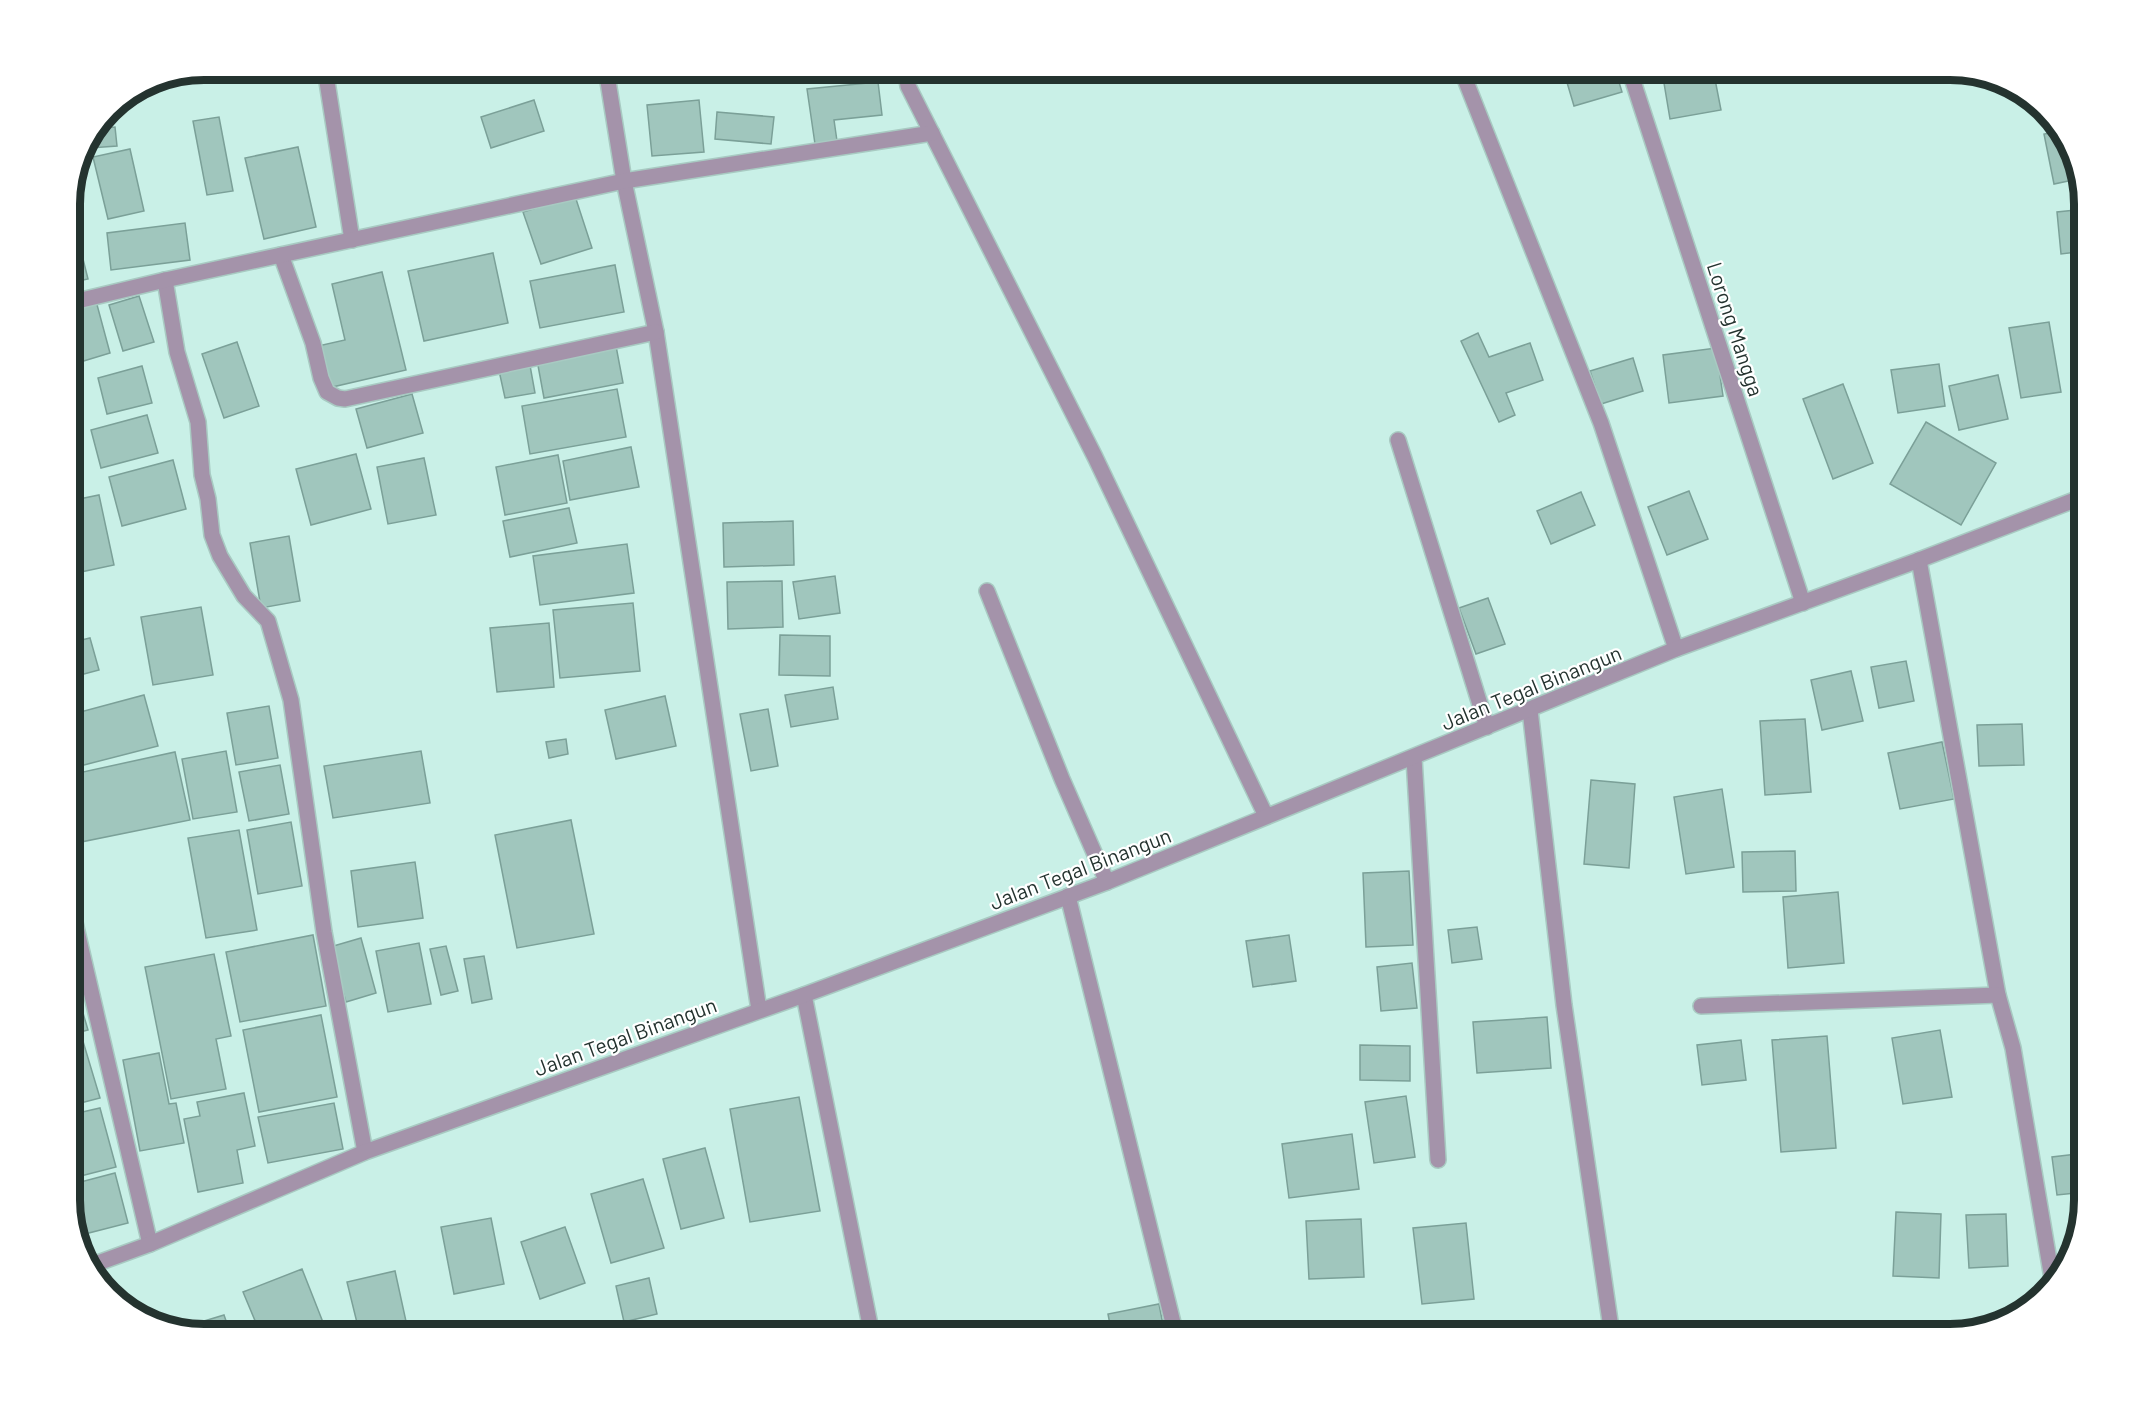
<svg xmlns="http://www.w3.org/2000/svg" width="2154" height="1404" viewBox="0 0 2154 1404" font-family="Barlow,sans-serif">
<rect width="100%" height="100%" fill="#c9f0e7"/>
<g fill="#a0c6bd" stroke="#7ba098" stroke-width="1.5">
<path d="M1563 69H1615L1622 92 1574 106Z"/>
<path d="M1704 69H1713L1721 110 1670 119 1663 77Z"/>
<path d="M878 82 882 115 834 120 837 141 815 144 807 89Z"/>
<path d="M534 100 544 131 491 148 481 117Z"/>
<path d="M699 100 704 152 652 156 647 105Z"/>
<path d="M717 112 774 117 771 144 715 139Z"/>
<path d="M219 117 233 191 207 195 193 121Z"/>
<path d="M115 127 117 146 90 148 89 137 95 129Z"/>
<path d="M2062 131 2067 137 2078 179 2054 184 2044 134Z"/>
<path d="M298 147 316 227 264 239 245 158Z"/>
<path d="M130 149 144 211 108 219 93 157Z"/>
<path d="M575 196 592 248 541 264 523 212Z"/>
<path d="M2085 209V251L2061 254 2057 212Z"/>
<path d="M185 223 190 260 111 270 107 233Z"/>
<path d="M80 247 88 279 69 283V249Z"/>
<path d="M493 253 508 323 424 341 408 271Z"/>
<path d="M615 265 624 312 540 328 530 281Z"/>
<path d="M382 272 406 370 328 388 318 346 345 340 332 284Z"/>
<path d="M139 296 154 342 123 351 109 305Z"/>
<path d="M96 301 110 353 77 363 69 335V308Z"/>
<path d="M2049 322 2061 392 2021 398 2009 328Z"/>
<path d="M1478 333 1489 357 1530 343 1543 380 1506 393 1515 415 1499 422 1461 341Z"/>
<path d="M237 342 259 406 224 418 202 354Z"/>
<path d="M616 346 623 383 544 398 537 360Z"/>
<path d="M1716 348 1723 396 1669 403 1663 355Z"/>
<path d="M1633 358 1643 391 1601 404 1590 371Z"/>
<path d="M529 360 535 393 505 398 498 366Z"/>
<path d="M1939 364 1945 406 1898 413 1891 370Z"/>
<path d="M142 366 152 403 107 414 98 378Z"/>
<path d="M1998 375 2008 419 1959 430 1949 386Z"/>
<path d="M1843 384 1873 463 1833 479 1803 399Z"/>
<path d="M617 389 626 437 530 454 522 406Z"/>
<path d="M412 394 423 433 367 448 356 409Z"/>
<path d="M2085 409V438L2079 411Z"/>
<path d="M147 415 158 453 101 468 91 430Z"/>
<path d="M1926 422 1996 463 1961 525 1890 484Z"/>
<path d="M631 447 639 487 570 500 563 461Z"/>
<path d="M356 454 371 509 311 525 296 469Z"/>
<path d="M558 455 567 503 505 515 496 467Z"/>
<path d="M424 458 436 515 388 524 377 467Z"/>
<path d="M173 460 186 509 122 526 109 477Z"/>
<path d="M1689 491 1708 539 1667 555 1648 507Z"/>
<path d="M1581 492 1595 525 1551 544 1537 511Z"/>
<path d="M99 495 114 565 76 573 69 544V501Z"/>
<path d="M569 508 577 543 510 557 503 521Z"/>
<path d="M793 521 794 565 724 567 723 523Z"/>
<path d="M289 536 300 601 261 608 250 543Z"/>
<path d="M627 544 634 593 540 605 533 556Z"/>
<path d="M835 576 840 613 799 619 793 582Z"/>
<path d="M782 581 783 627 728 629 727 582Z"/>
<path d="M74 587 79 623 69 624V588Z"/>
<path d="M1488 598 1505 644 1476 654 1459 608Z"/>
<path d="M633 603 640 671 560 678 553 610Z"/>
<path d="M201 607 213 675 153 685 141 617Z"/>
<path d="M549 623 554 687 497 692 490 628Z"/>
<path d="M780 635 830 636V676L779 675Z"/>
<path d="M90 638 99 670 69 678V643Z"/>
<path d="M1906 661 1914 701 1879 708 1871 667Z"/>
<path d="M1851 671 1863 721 1822 730 1811 680Z"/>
<path d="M833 687 838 719 791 727 785 695Z"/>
<path d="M144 695 158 746 76 767 69 743V715Z"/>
<path d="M665 696 676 746 616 759 605 710Z"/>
<path d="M269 706 278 758 236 765 227 713Z"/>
<path d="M768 709 778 766 751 771 740 714Z"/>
<path d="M1805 719 1811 792 1765 795 1760 721Z"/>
<path d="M2022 724 2024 765 1979 766 1977 725Z"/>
<path d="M566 739 568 754 549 758 546 742Z"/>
<path d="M1942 742 1954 799 1900 809 1888 753Z"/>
<path d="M226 751 237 812 193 819 182 759Z"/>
<path d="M421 751 430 803 333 818 324 766Z"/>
<path d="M175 752 190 820 76 843 69 810V775Z"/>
<path d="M280 765 289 814 249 821 239 772Z"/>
<path d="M1591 780 1635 784 1629 868 1584 864Z"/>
<path d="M1722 789 1734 867 1686 874 1674 797Z"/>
<path d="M571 820 594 934 517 948 495 835Z"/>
<path d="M291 822 302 886 258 894 247 830Z"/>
<path d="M239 830 257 930 206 938 188 838Z"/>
<path d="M1795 851 1796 891 1743 892 1742 852Z"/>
<path d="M415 862 423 918 358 927 351 871Z"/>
<path d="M1409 871 1413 945 1366 947 1363 873Z"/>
<path d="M1838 892 1844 963 1788 968 1783 897Z"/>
<path d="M1477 927 1482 959 1452 963 1448 930Z"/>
<path d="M313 935 326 1006 240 1022 226 952Z"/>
<path d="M1289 935 1296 981 1253 987 1246 941Z"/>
<path d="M361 938 376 993 346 1002 330 947Z"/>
<path d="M419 943 431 1004 388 1012 376 951Z"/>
<path d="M446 946 458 991 441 995 430 949Z"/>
<path d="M214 954 231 1036 216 1039 226 1089 171 1099 145 967Z"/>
<path d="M484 956 492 999 472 1003 464 959Z"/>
<path d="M1412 963 1417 1008 1381 1011 1377 967Z"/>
<path d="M75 986 88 1030 69 1035V987Z"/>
<path d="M321 1015 337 1097 259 1112 243 1030Z"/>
<path d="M1547 1017 1551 1068 1477 1073 1473 1022Z"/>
<path d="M1940 1030 1952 1097 1903 1104 1892 1038Z"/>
<path d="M1827 1036 1836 1148 1781 1152 1772 1040Z"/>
<path d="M82 1038 100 1098 69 1106V1041Z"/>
<path d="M1741 1040 1746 1080 1702 1085 1697 1045Z"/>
<path d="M1360 1045 1410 1046V1081L1360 1080Z"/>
<path d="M159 1053 169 1104 176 1103 184 1143 140 1151 123 1060Z"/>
<path d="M244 1093 255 1146 237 1150 243 1183 198 1192 184 1119 200 1116 197 1102Z"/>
<path d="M1406 1096 1415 1157 1374 1163 1365 1102Z"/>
<path d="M799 1097 820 1211 750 1222 730 1109Z"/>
<path d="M334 1103 343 1149 268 1163 258 1117Z"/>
<path d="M100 1108 116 1167 69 1179V1115Z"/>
<path d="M1352 1134 1359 1189 1289 1198 1282 1144Z"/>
<path d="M705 1148 724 1218 681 1229 663 1159Z"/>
<path d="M2085 1153V1192L2057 1195 2052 1157Z"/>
<path d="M115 1173 128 1223 77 1236 69 1208V1185Z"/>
<path d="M643 1179 664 1248 611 1263 591 1194Z"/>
<path d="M1896 1212 1941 1214 1939 1278 1893 1276Z"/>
<path d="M2006 1214 2008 1266 1969 1268 1966 1215Z"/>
<path d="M491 1218 504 1284 454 1294 441 1227Z"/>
<path d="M1361 1219 1364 1277 1309 1279 1306 1221Z"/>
<path d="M1466 1223 1474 1299 1422 1304 1413 1228Z"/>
<path d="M565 1227 585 1283 540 1299 521 1242Z"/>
<path d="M302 1269 328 1335H261L243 1292Z"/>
<path d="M395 1271 409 1335H360L347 1282Z"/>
<path d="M649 1278 657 1314 624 1322 616 1286Z"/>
<path d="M1159 1304 1165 1335H1112L1108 1314Z"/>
<path d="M224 1315 231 1335H204L181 1328Z"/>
<path d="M835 1328 836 1335H793Z"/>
<path d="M1363 1329 1364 1335 1316 1334Z"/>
</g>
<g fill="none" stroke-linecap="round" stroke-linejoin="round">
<g stroke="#a8cac2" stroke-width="18">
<g id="minor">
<path d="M325 69 352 240"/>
<path d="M606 69 624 181 656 332 759 1010"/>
<path d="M905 69 908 86 1095 457 1266 816"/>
<path d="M1461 69 1601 423 1676 649"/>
<path d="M1629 69 1803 603"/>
<path d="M281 255 313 343 321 378 327 392 338 398 345 399 656 332"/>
<path d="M165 280 177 352 198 422 202 475 208 499 212 535 220 556 244 596 268 621 291 700 324 932 365 1152"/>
<path d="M69 303 165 280 624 181 932 133"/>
<path d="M1398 440 1487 727"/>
<path d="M1919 560 1998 995 2013 1048 2053 1284"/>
<path d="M987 591 1062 779 1107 882"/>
<path d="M1530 710 1564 1005 1612 1335"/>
<path d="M1414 758 1438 1160"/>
<path d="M1068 896 1176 1335"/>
<path d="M69 897 150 1244"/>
<path d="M804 995 872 1335"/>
<path d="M1701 1006 1998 995"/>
<path d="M87 1267 150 1244 365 1152 804 995 1107 882 1676 649 1919 560 2085 496"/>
</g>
</g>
<use href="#minor" stroke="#a493aa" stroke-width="15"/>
</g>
<g text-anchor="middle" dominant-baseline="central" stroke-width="4.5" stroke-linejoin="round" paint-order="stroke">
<g font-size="21" fill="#24332f" stroke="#fff">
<text transform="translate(1736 329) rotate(72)">Lorong Mangga</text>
<text transform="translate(1531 687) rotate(-22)">Jalan Tegal Binangun</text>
<text transform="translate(1080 868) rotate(-21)">Jalan Tegal Binangun</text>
<text transform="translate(625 1036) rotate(-20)">Jalan Tegal Binangun</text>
</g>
</g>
<path d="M0 0H2154V1404H0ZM204 80H1950A124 124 0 0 1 2074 204V1200A124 124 0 0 1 1950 1324H204A124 124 0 0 1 80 1200V204A124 124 0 0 1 204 80Z" fill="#fff" fill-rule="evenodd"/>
<path fill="none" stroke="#24332f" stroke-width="8" d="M204 80H1950A124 124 0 0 1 2074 204V1200A124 124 0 0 1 1950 1324H204A124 124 0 0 1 80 1200V204A124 124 0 0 1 204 80Z"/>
</svg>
